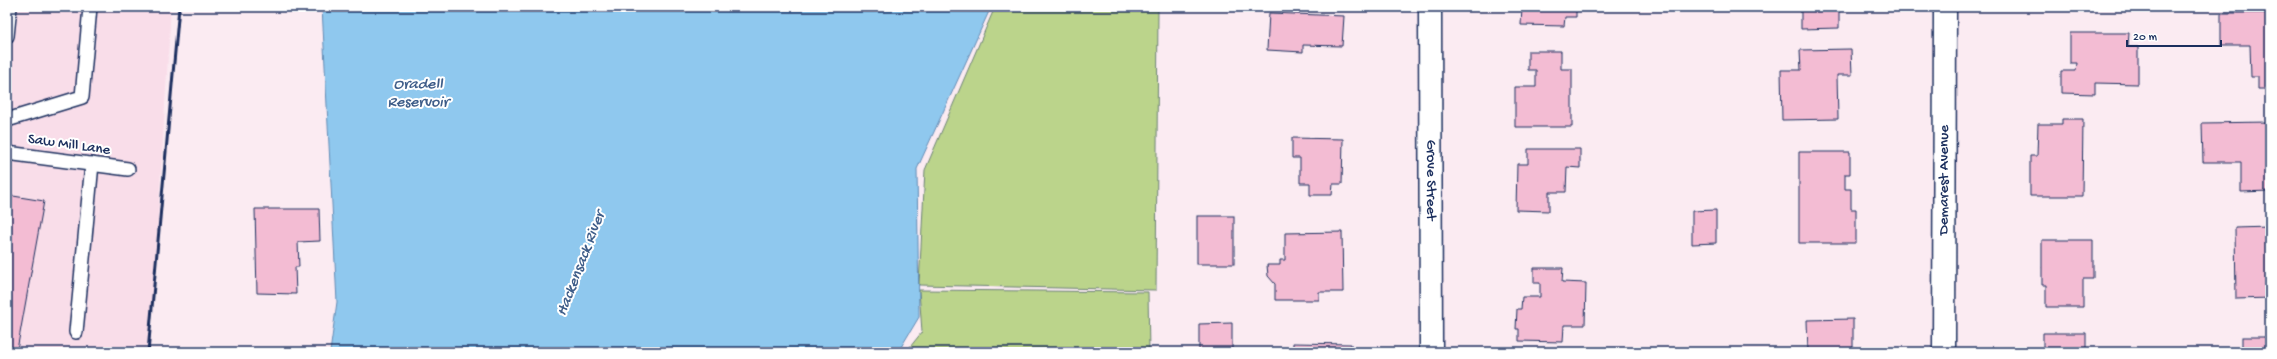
<svg xmlns="http://www.w3.org/2000/svg" width="2277" height="359" viewBox="0 0 2277 359" font-family="'Gochi Hand',sans-serif">
<rect width="100%" height="100%" fill="#fbebf2"/>
<filter id="ink" filterUnits="userSpaceOnUse"><feTurbulence type="fractalNoise" baseFrequency=".025" numOctaves="2"/><feDisplacementMap in="SourceGraphic" scale="8" xChannelSelector="R" yChannelSelector="G"/><feConvolveMatrix kernelMatrix="1 2 1 2 8 2 1 2 1" color-interpolation-filters="sRGB"/></filter>
<g filter="url(#ink)">
<path fill="#f9dde9" d="M7 7H171L150 352H7Z"/>
<g fill="#bbd48b" stroke="#6b8274">
<path d="M995 7H1158L1156 290 919 285 925 170Z"/>
<path d="M919 290 1148 292 1149 352H906L922 332Z"/>
</g>
<path fill="#8fc8ee" stroke="#618bb4" d="M322 7H991L917 169 919 317 898 352H330L337 302Z"/>
<g fill="#f3bcd3" stroke="#1b2f5e">
<path d="M1517 7H1576V17H1565L1564 26 1521 25 1522 8Z"/>
<path d="M1835 7V9H1839V28L1801 29V8Z"/>
<path d="M1269 13 1344 16 1342 46 1303 45V52L1267 50Z"/>
<path d="M2221 13H2270V89H2258V77H2251L2250 45H2221Z"/>
<path d="M2070 33H2129L2128 47H2138V84L2095 83V94L2061 93V71H2076L2077 63H2070Z"/>
<path d="M1851 49 1852 75H1837L1838 119 1782 120 1781 70H1801L1800 50Z"/>
<path d="M1528 51H1561V69H1572V127H1515V87H1536V70H1528Z"/>
<path d="M2062 119H2083L2082 196H2030V156H2037L2038 124H2062Z"/>
<path d="M2270 122V191L2241 192V162H2203L2202 123Z"/>
<path d="M1292 138 1343 139 1342 184H1333L1332 195H1310V183H1300V158H1292Z"/>
<path d="M1528 149H1580V168L1567 167 1566 192H1549V211L1516 210 1517 164H1528Z"/>
<path d="M1799 152H1850V174H1845V189H1851V209H1856V243H1799Z"/>
<path d="M7 195 44 201 17 350 7 348Z"/>
<path d="M255 209H319L320 241 298 242 299 267H295L296 294 257 293Z"/>
<path d="M1716 210V243L1692 244V211Z"/>
<rect x="1197" y="216" width="37" height="48"/>
<path d="M2270 227V298L2236 299 2235 228Z"/>
<path d="M1342 232 1343 292H1319V300H1275V284L1268 276 1267 265H1280V260H1285V233Z"/>
<path d="M2042 240H2093V279H2083V307H2046V285H2042Z"/>
<path d="M1534 268H1563L1562 282 1586 283 1585 325H1564L1563 342 1519 341V329H1516L1517 309H1521L1522 297H1540V283H1534Z"/>
<path d="M1853 319V348L1865 347V352H1808L1807 320Z"/>
<path d="M1232 323V352H1199V324Z"/>
<path d="M2043 333H2086V352H2047V349H2043Z"/>
<rect x="2242" y="337" width="28" height="15"/>
<path d="M1293 343 1351 344V352H1293Z"/>
</g>
<g fill="none" stroke-linecap="round" stroke-linejoin="round">
<g stroke="#1b2f5e" stroke-width="16">
<g id="service">
<path d="M7 36 10 7"/>
<path d="M7 120 82 97 90 7"/>
<path d="M7 153 128 169"/>
<path d="M76 332 92 164"/>
</g>
</g>
<g stroke="#1b2f5e" stroke-width="25">
<g id="minor">
<path id="s1" d="M1430 7 1431 352"/>
<path id="s2" d="M1944 352 1945 7"/>
</g>
</g>
<use href="#service" stroke="#fff" stroke-width="13"/>
<use href="#minor" stroke="#fff" stroke-width="22"/>
<path stroke="#1b2f5e" stroke-width="3" d="M148 352 179 7"/>
</g>
</g>
<g text-anchor="middle" dominant-baseline="central" stroke-width="4" stroke-linejoin="round" paint-order="stroke">
<g font-size="15" fill="#1b2f5e" stroke="#fff">
<text transform="translate(69 145) rotate(8)">Saw Mill Lane</text>
<text stroke="none"><textPath href="#s1" startOffset="173">Grove Street</textPath></text>
<text stroke="none"><textPath href="#s2" startOffset="172">Demarest Avenue</textPath></text>
</g>
<g font-size="16" font-style="italic" fill="#3e5d89" stroke="#fff">
<text x="418" y="85">Oradell<tspan x="418" dy="18">Reservoir</tspan></text>
<text transform="translate(582 264) rotate(-69)">Hackensack River</text>
</g>
</g>
<rect width="2277" height="359" fill="none" stroke="#fff" stroke-width="24"/>
<rect x="12" y="12" width="2253" height="335" fill="none" stroke="#1b2f5e" stroke-width="1.5" filter="url(#ink)"/>
<path d="M2127 40v6h94v-6" fill="none" stroke="#1b2f5e" stroke-width="2"/>
<text x="2133" y="40" font-size="12" fill="#1b2f5e" stroke="#ffffff" stroke-width="3" paint-order="stroke">20 m</text>
</svg>
